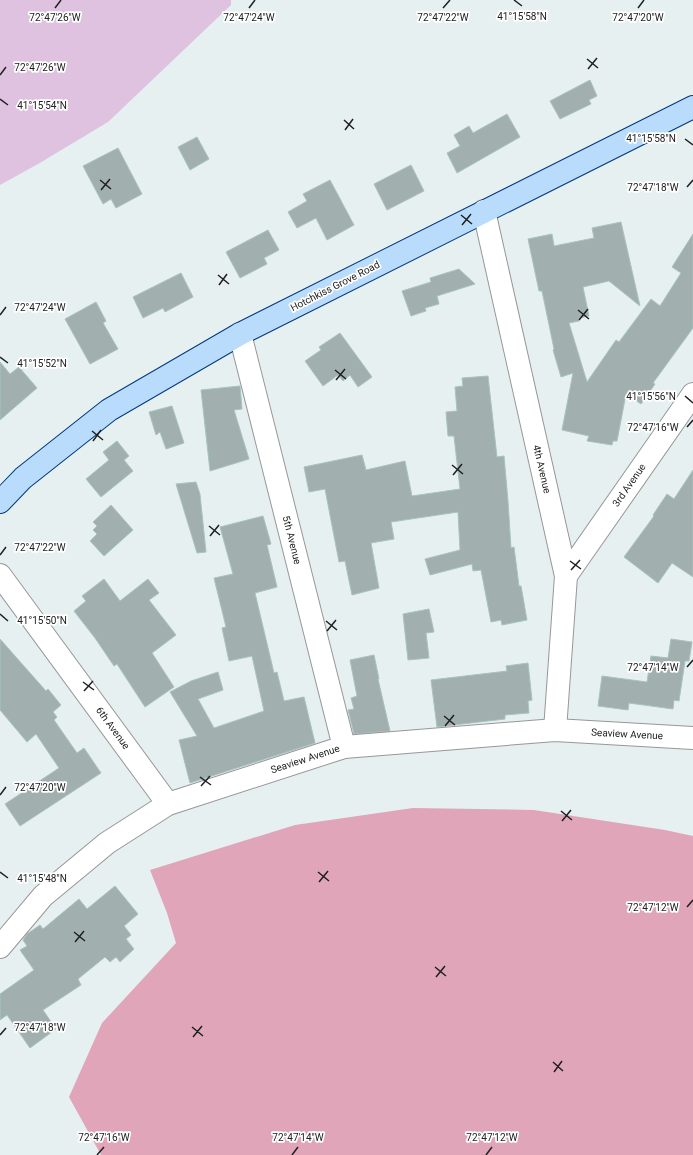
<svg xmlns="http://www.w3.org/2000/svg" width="693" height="1155" viewBox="0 0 693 1155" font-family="Roboto,sans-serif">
<rect width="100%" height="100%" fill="#e6f0f1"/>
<path fill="#dfc2e0" d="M0 0H231V5L108 122 38 164 0 185Z"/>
<path fill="#e0a5b9" d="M413 808 534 810 665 830 693 836V1155H101L69 1097 102 1023 176 943 167 913 150 870 295 825Z"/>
<g fill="#a1b0ae" stroke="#a8c3c0">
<path d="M590 80 597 96 589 100 591 104 560 119 550 101Z"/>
<path d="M507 114 520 137 457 173 447 153 460 146 454 135 469 126 473 133Z"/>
<path d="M197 137 209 159 190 170 178 147Z"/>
<path d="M118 148 142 194 116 208 111 199 103 204 83 166Z"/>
<path d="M411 165 424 191 387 210 374 184Z"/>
<path d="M330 180 354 225 327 240 316 218 297 228 288 212 307 201 303 194Z"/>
<path d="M621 222 640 306 609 281 583 287 589 316 579 318V321L569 323 587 382 616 340 619 342 651 299 660 306 681 273 672 267 693 234V328L653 383 655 384 641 404 626 394 617 441H613L612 445 587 441 589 436 562 430 573 373 561 377 553 350 554 349 542 291H539L528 239 552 234 554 246 594 238 592 228Z"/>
<path d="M268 230 279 250 264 258 267 264 240 278 226 252Z"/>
<path d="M459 269 475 284 437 296 439 304 425 308 426 311 411 316 402 291 431 282 430 278Z"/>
<path d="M181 273 193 297 165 312 163 308 143 318 133 297Z"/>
<path d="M96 302 106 321 103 323 118 349 90 364 65 319Z"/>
<path d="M340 333 372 377 358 387 350 375 343 381 338 375 323 386 305 361 321 350 319 347Z"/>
<path d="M0 362 10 374 19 367 37 388 0 420Z"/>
<path d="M488 376 497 457 504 456 508 501 511 548 514 547 519 586H521L527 620 502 625 501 620 491 622 481 570 473 571 472 564 430 575 425 559 460 550 458 512 391 522 394 539 371 543 379 588 352 595 345 561 339 562 325 489 309 492 304 467 362 455 366 470 405 461 412 496 460 489 454 436H448L446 412 457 411 455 387 463 386 462 378Z"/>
<path d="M240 386 242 409 234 410 249 459 210 471 201 390Z"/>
<path d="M172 406 184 443 166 449 160 432 156 435 149 412Z"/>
<path d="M117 441 129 456 124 460 133 471 101 497 86 479 109 460 103 452Z"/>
<path d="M693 470V577L672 563 658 583 624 557 654 516 653 515 667 494 674 499Z"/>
<path d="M196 482 200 494 206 552 197 553 176 484Z"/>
<path d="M111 505 133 530 104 556 90 541 97 534 93 530 97 526 93 522Z"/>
<path d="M263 516 271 544 267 545 277 587 255 593 274 673 277 672 284 701 304 697 315 743 190 783 179 740 197 736 170 692 191 681 218 672 223 690 198 699 214 728 264 711 252 656 229 661 222 628 226 627 214 578 233 574 220 527Z"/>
<path d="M104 579 120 601 148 579 159 593 149 600 176 635 152 653 174 687 145 707 117 664 114 666 95 638 74 611 86 601 82 596Z"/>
<path d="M429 609 434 632 426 633 429 658 408 660 403 614Z"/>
<path d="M0 639 46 691 48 689 61 705 53 712 57 717 54 720 77 753 84 748 101 773 20 826 5 804 59 768 36 734 27 742 0 710Z"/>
<path d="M671 639 692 642 689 661H685L679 701 674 700 673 709 629 703 628 710 598 706 602 676 647 682 651 656 668 658Z"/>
<path d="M374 655 379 679H378L390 731 354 734 348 710 354 709 351 698 357 696 350 660Z"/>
<path d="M528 663 532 700 528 701 529 713 505 715V719L437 727 431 680 507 671 506 666Z"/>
<path d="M115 886 138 914 124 926 131 935 126 939 134 949 120 962 116 957 110 962 105 957 78 979 81 985 43 1010 56 1029 30 1048 7 1015 0 1020V994L34 970 20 950 27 946 23 940 27 934 40 925 43 929 79 899 87 909Z"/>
</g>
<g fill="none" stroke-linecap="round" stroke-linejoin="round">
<g stroke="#979797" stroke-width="24">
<g id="street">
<path d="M484 211 566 576 555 730"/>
<path d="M240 334 344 747"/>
<path d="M0 575 168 804"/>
<path d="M566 576 693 394"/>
<path d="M0 947 43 896 107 843 168 804 344 747 555 730 693 738"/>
</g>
</g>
<g stroke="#00397e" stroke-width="24">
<path id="secondary" d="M0 502 23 478 109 410 240 334 693 107"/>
</g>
<use href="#street" stroke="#fff" stroke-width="22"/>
<use href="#secondary" stroke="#b9dbfc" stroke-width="22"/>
</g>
<path fill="none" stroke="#202020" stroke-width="1.5" d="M514 0 522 6M55 8 61 0M249 8 255 0M443 8 450 0M638 8 644 0M587 59 598 68M588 69 597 58M0 75 6 67M0 99 8 105M344 120 354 129M345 130 353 119M685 139 693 145M100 180 111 189M687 187 693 180M101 190 110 179M461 215 472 224M462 225 471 214M218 275 229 284M219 285 227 274M578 310 589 319M0 315 6 307M579 320 588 309M0 357 8 363M335 370 346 379M336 380 345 369M685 396 693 403M687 427 693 420M92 431 103 440M93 441 101 430M452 465 463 474M453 475 462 464M209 526 220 535M210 536 219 525M0 555 6 547M570 561 581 569M571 570 580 560M0 614 8 621M326 621 337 630M327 631 336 620M687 667 693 660M83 682 94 690M84 691 93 681M444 716 455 725M445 726 454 715M200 777 211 785M201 786 210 776M0 795 6 787M561 811 572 820M562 821 571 810M0 872 8 878M318 872 329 881M319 882 328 871M687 907 693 900M74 932 85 941M75 942 84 931M435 967 446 976M436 977 445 966M192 1027 203 1036M0 1035 6 1028M193 1037 202 1026M553 1062 563 1071M554 1072 562 1061M97 1155 104 1147M292 1155 298 1147M486 1155 492 1147"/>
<g text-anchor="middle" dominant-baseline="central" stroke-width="3.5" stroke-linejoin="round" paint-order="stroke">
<g font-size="10" fill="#202020" stroke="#fff">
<text transform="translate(335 286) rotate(-27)">Hotchkiss Grove Road</text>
<text transform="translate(542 469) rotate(77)">4th Avenue</text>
<text transform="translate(629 485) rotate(-55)">3rd Avenue</text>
<text transform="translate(292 540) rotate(76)">5th Avenue</text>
<text transform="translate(113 728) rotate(54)">6th Avenue</text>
<text transform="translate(627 734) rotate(3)">Seaview Avenue</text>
<text transform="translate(305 759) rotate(-18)">Seaview Avenue</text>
</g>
</g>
<g font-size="10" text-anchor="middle" fill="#202020" stroke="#fff" stroke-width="3.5" stroke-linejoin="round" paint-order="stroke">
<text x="522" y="20">41°15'58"N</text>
<text x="249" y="21">72°47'24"W</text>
<text x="443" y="21">72°47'22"W</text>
<text x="638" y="21">72°47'20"W</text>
<text x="55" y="21">72°47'26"W</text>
<text x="40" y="71">72°47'26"W</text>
<text x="42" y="109">41°15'54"N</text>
<text x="651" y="142">41°15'58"N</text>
<text x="653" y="191">72°47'18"W</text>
<text x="40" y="311">72°47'24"W</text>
<text x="42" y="367">41°15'52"N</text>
<text x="651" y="400">41°15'56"N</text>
<text x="653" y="431">72°47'16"W</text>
<text x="40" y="551">72°47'22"W</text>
<text x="42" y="624">41°15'50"N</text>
<text x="653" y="671">72°47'14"W</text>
<text x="40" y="791">72°47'20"W</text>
<text x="42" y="882">41°15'48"N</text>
<text x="653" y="911">72°47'12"W</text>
<text x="40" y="1031">72°47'18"W</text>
<text x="104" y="1141">72°47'16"W</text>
<text x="298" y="1141">72°47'14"W</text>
<text x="492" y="1141">72°47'12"W</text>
</g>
</svg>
